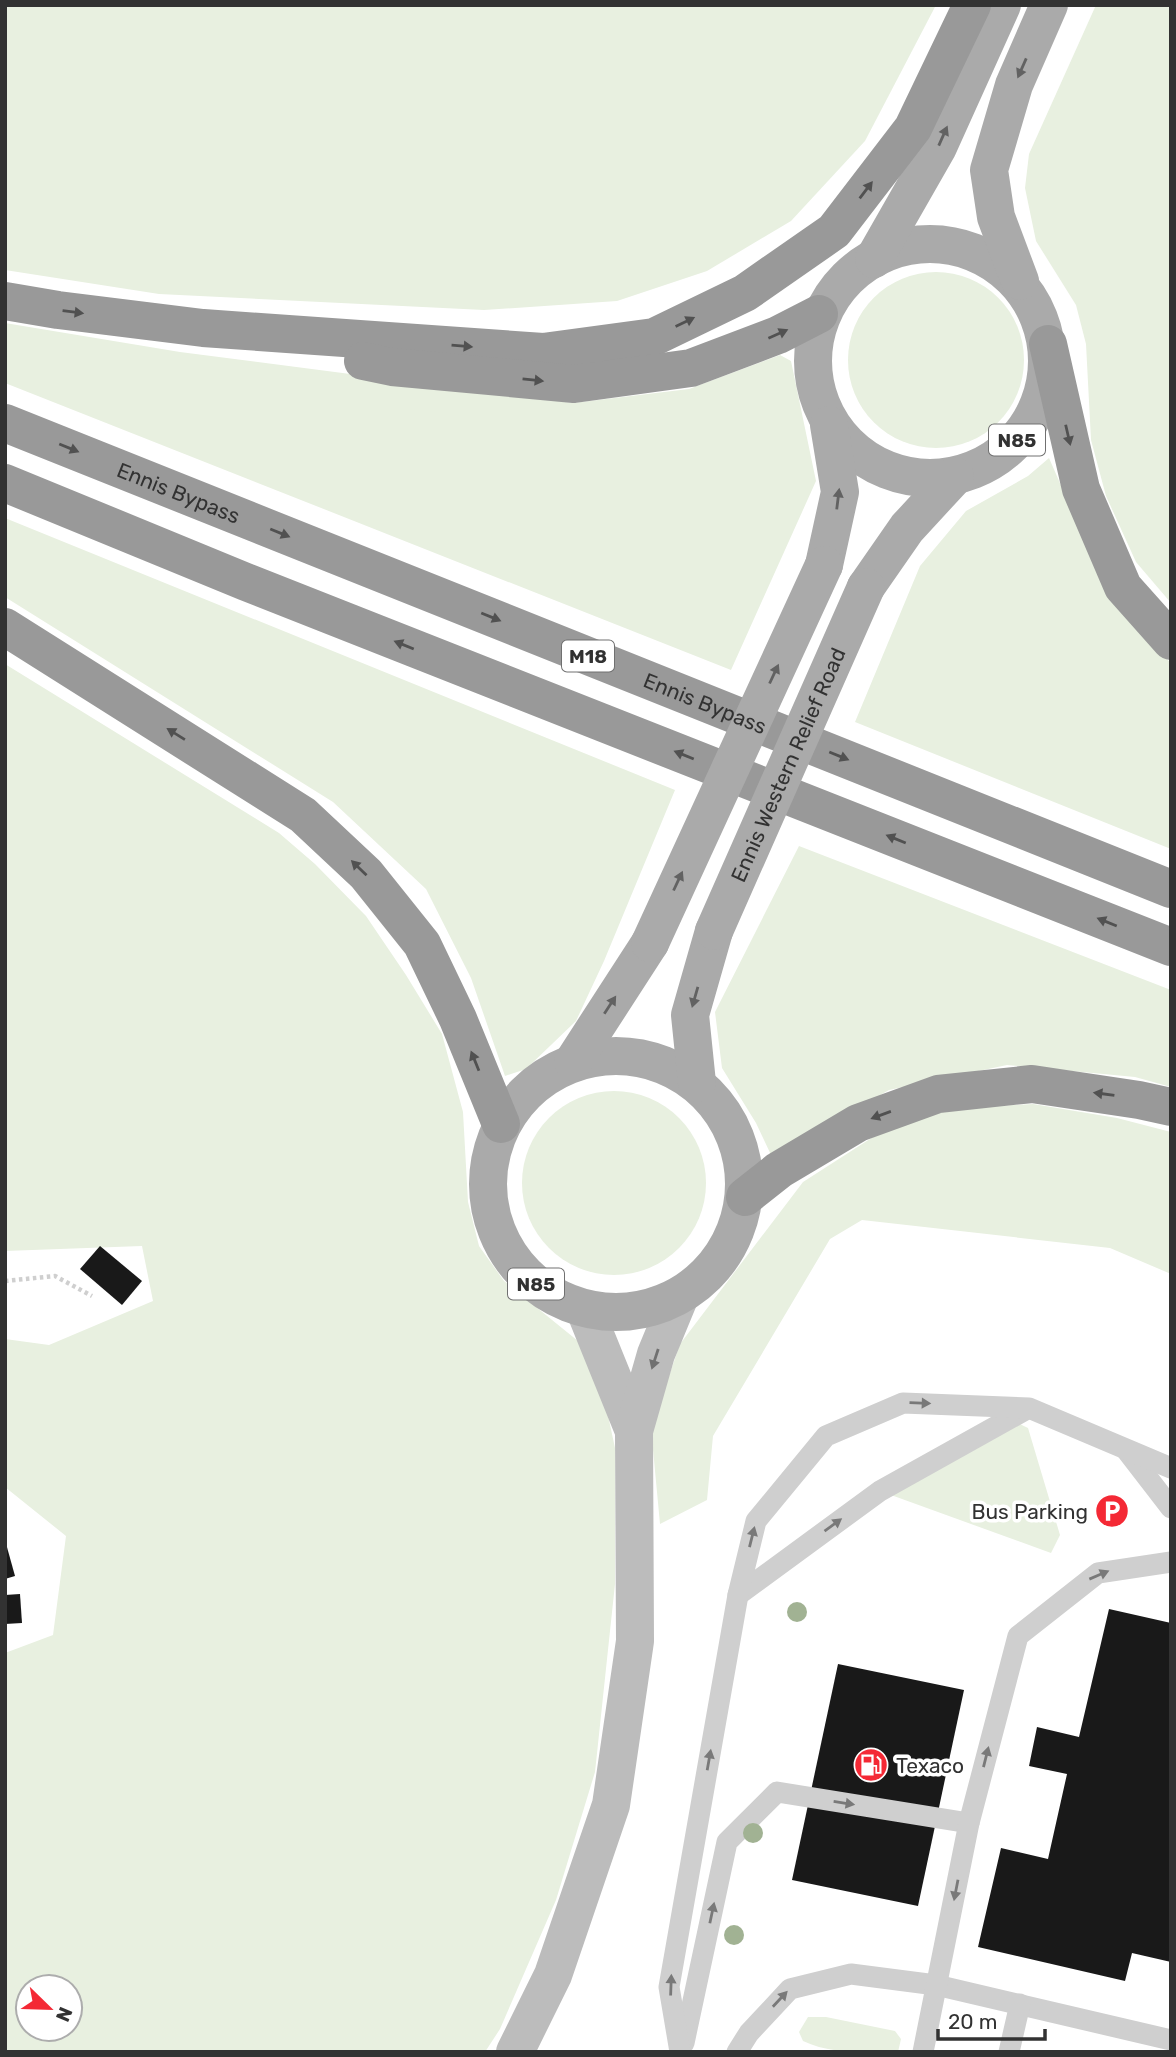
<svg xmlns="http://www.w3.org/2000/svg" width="1176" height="2057" viewBox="0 0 1176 2057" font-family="Rubik,sans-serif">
<rect width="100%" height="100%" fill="#fff"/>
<g fill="#e8f0e0" fill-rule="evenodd">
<path d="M5 5H936L865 141 791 221 707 271 617 301 484 310 159 294 5 270Z"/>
<path d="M1096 5H1171V603L1136 562 1106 496 1091 440 1086 344 1076 305 1036 241 1025 188 1029 154Z"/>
<circle cx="936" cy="360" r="88"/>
<path d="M5 323 180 352 573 403 689 389 780 355 791 361 816 481 731 670 5 383Z"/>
<path d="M1049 458C1081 530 1111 608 1171 663V849L855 722 920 566 966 511 1028 476Z"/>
<path d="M5 518 675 790 604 961 576 1021 526 1069 505 1076 471 978 426 889 333 802 5 597Z"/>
<path d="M5 664 279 833 315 864 366 916 406 975 442 1034 463 1112 468 1202 479 1246 504 1281 578 1341 603 1392 615 1448V1584L595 1772 556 1900 500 2029 485 2052H5V1653L53 1635 66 1536 5 1487V1339L49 1345 153 1301 142 1246 5 1251ZM28 1987H70V2029H28Z"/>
<path d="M799 846 1171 990V1087L1135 1077 1007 1065 889 1090 772 1157 756 1123 722 1068 715 1012Z"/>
<circle cx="614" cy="1183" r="92"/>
<path d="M1033 1104 1117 1118 1171 1132V1274L1110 1248 862 1220 830 1239 713 1436 707 1500 660 1524 651 1428 680 1344 803 1182 887 1128 956 1108Z"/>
<path d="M1009 1419 1028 1428 1060 1535 1051 1553 880 1491Z"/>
<path d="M808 2017H826L895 2031 901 2039 898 2052C865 2052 833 2055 803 2041L799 2032Z"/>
</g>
<g fill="#191919">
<path d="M100 1246 142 1281 122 1305 80 1269Z"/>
<path d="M5 1540 15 1576 5 1579Z"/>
<path d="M20 1594 22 1623 5 1624V1595Z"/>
<path d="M1109 1609 1171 1623V1962L1132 1953 1125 1981 978 1947 1001 1848 1048 1859 1067 1774 1029 1766 1037 1727 1079 1737Z"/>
<path d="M838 1664 964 1690 918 1906 792 1880Z"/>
</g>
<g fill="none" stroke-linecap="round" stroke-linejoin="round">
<path stroke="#cfcfcf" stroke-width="4.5" stroke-dasharray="3.5 3.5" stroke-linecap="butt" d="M5 1281 55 1276 92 1296"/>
<g stroke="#cfcfcf" stroke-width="21">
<path d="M1127 1451 1171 1508"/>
<path d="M738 1595 880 1491 1027 1409"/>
<path d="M684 2043 727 1842 777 1792 969 1823"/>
<path d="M680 2052 669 1987 738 1595 756 1521 826 1436 903 1403 1029 1408 1171 1468"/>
<path d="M737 2052 749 2033 790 1989 851 1974 936 1985 1171 2040"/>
<path d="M923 2052 969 1823 1018 1636 1098 1573 1171 1562"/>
<path d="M1009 2052 1020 2004"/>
</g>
<g stroke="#bcbcbc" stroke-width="38">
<path d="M585 1310 634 1431"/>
<path d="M515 2052 553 1975 611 1805 635 1641 634 1431 656 1354 680 1296"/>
</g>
<g stroke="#aaa" stroke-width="38">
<circle cx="930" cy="361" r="117"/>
<path d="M874 259 938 147 1002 5"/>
<path d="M1020 281 996 217 989 170 1014 85 1049 5"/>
<path d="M824 565 840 492 829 425"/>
<path d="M866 587 907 528 955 476"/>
<circle cx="616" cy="1184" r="128"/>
<path d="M573 1062 650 943"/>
<path d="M697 1083 690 1015 714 931"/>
</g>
<g stroke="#999" stroke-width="38">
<path d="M5 301 58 310 203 328 543 352 654 337 745 293 834 231 913 128 972 5"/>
<path d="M1048 344 1081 489 1123 587 1171 641"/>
<path d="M363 361 392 367 574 384 691 368 778 335 819 314"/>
<path id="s1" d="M5 423 1171 889"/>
<path d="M5 483 246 582 1171 947"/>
<path d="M5 627 303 815 366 874 422 944 458 1019 501 1124"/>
<path d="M745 1197 779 1170 858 1123 938 1094 1032 1084 1139 1100 1171 1107"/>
</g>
<g stroke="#aaa" stroke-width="38">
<path id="s2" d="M714 931 866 587"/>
<path d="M650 943 824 565"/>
</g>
</g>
<g fill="#a1b293">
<circle cx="797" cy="1612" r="10"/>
<circle cx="753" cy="1833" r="10"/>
<circle cx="734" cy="1935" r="10"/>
</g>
<defs><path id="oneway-solid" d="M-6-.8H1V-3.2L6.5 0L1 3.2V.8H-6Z" transform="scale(1.75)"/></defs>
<g fill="#626262">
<use href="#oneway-solid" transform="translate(1022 68) rotate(114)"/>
<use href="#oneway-solid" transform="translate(943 136) rotate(-66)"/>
<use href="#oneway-solid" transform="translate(838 499) rotate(-83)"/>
<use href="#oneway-solid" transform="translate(774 674) rotate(-65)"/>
<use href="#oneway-solid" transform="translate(678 881) rotate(-65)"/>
<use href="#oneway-solid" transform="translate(695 997) rotate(106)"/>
<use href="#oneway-solid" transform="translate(610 1005) rotate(-57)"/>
</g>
<g fill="#515151">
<use href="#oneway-solid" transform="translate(866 190) rotate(-53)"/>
<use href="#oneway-solid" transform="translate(73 312) rotate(7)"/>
<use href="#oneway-solid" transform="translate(685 322) rotate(-26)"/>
<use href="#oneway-solid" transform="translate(778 334) rotate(-24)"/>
<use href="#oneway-solid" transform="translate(462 346) rotate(5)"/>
<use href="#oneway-solid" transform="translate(533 380) rotate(6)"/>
<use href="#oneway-solid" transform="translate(1068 435) rotate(77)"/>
<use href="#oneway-solid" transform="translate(69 448) rotate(22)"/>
<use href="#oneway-solid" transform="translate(280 533) rotate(22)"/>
<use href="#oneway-solid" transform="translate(491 617) rotate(22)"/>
<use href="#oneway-solid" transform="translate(404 645) rotate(-158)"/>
<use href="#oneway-solid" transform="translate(176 734) rotate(-148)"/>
<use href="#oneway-solid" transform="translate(684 755) rotate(-158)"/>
<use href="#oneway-solid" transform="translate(839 756) rotate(22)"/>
<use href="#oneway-solid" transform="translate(896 839) rotate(-158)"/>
<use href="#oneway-solid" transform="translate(359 868) rotate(-136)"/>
<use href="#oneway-solid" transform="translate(1107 922) rotate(-158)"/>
<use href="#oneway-solid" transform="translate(475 1061) rotate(-112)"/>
<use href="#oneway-solid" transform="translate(1104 1094) rotate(-172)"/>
<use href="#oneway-solid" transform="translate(881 1115) rotate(160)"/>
</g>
<use fill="#707070" href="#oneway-solid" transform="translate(655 1359) rotate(108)"/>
<g fill="#797979">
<use href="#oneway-solid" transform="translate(920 1403) rotate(2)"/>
<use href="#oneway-solid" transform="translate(833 1525) rotate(-36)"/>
<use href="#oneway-solid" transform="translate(752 1537) rotate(-76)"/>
<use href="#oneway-solid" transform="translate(1099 1575) rotate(-23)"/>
<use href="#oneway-solid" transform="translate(986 1757) rotate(-76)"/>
<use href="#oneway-solid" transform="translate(709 1760) rotate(-80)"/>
<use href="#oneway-solid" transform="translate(844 1803) rotate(9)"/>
<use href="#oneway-solid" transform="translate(956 1890) rotate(101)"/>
<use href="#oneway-solid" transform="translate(712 1913) rotate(-78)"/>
<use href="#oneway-solid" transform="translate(671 1985) rotate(-88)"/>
<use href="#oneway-solid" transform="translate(780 1999) rotate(-47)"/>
</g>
<defs>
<g id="parking-disc" transform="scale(1.75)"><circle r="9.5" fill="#f42935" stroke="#fff"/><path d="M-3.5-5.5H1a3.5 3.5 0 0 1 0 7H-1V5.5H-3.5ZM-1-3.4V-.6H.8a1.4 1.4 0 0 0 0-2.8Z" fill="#fff"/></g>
<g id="fuel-disc" transform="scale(1.75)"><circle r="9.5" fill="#f42935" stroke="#fff"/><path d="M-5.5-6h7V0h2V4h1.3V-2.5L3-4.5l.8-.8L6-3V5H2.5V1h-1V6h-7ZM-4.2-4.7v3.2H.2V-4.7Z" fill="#fff"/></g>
</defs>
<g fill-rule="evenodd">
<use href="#parking-disc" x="1112" y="1511"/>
<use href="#fuel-disc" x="871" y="1765"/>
</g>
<g text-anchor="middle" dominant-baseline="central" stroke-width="7" stroke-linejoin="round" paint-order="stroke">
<g fill="#fff" stroke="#707070" stroke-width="2">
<rect x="989" y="424.5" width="56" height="31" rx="5"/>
<rect x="562" y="640.5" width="52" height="31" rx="5"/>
<rect x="508" y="1268.5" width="56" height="31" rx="5"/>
</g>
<g font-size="19" font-weight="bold" fill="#323232">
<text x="1017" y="440">N85</text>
<text x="588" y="656">M18</text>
<text x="536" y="1284">N85</text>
</g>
<g font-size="21" fill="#323232" stroke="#fff">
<text stroke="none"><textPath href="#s1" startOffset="187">Ennis Bypass</textPath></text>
<text stroke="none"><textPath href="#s1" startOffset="754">Ennis Bypass</textPath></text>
<text stroke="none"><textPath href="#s2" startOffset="182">Ennis Western Relief Road</textPath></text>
</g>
<g font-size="21" fill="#323232" stroke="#fff" text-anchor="end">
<text x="1088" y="1511">Bus Parking</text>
<text x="896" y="1765" text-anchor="start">Texaco</text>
</g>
</g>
<rect width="1176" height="2057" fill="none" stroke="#323232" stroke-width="14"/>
<g transform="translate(49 2008) rotate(113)"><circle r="33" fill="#ffffff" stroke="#adadad" stroke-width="2"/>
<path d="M0-5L12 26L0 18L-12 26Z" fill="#f42935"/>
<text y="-10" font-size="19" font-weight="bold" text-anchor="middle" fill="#323232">N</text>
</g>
<path d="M938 2029v10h107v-10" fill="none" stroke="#323232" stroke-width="3.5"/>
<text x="948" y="2029" font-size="21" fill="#323232" stroke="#ffffff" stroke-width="5" paint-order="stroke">20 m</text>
</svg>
